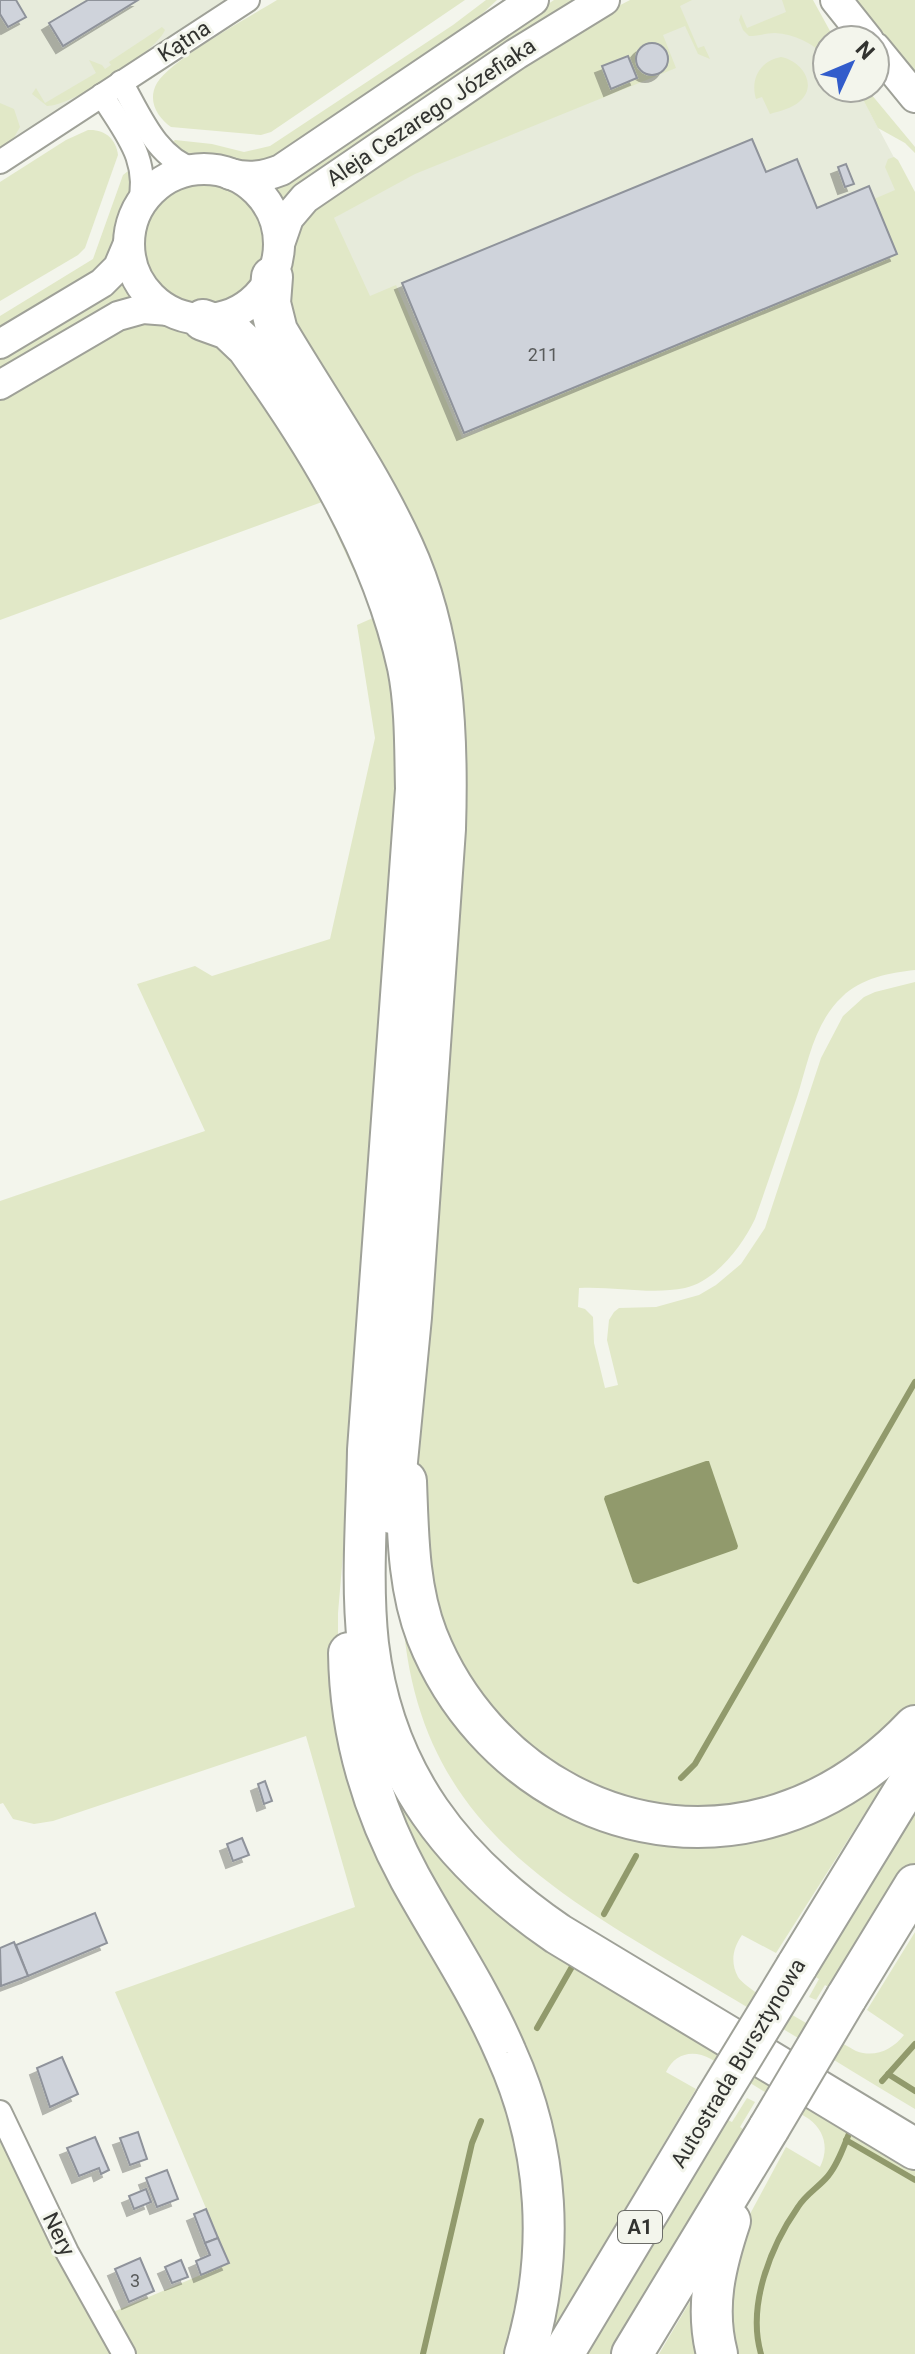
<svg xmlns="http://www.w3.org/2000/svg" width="915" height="2354" viewBox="0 0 915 2354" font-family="Roboto,sans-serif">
<defs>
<filter id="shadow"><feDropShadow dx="-7" dy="7" stdDeviation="0" flood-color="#0004"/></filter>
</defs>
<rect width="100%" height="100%" fill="#f3f5ec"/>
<g fill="#e7ebdb">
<path d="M0 0H230L0 147Z"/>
<path d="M678 0H809L827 40V88H857L915 197V265L414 472 315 230Z"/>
</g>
<g fill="#e1e8c7">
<path d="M277 0H465L271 132 261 135 171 127C157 117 147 100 157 83 173 58 248 18 277 0Z"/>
<path d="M486 0H497L465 30 281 155 260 163 244 162 215 154 185 153 171 143 175 140 212 144 244 152 270 146 453 25Z"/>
<path d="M554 0H583L283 205 270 186 296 174Z"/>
<path d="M630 0H692L680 6 698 48 704 46 710 59 698 54 685 26 663 35 676 68 415 174 334 218 370 296 396 285 462 438 484 430 483 425 897 254 874 199 895 190 885 167 888 159 894 157 898 160 915 192V970C889 973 861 978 842 997 814 1023 808 1063 797 1097 783 1138 769 1179 755 1219 742 1246 716 1281 685 1288 651 1295 613 1286 579 1288L578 1307 585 1309 593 1317 594 1343 605 1388 618 1385 607 1340 609 1320 614 1312 619 1308 656 1307 699 1295 716 1285 741 1264 765 1228 821 1058 843 1016 864 997 875 992 915 982V1711L893 1733 772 1804 645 1809 535 1760 448 1654 417 1523 416 1424 455 868 286 319 296 234 307 213 440 120 607 12Z"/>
<path d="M782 0H813L835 40H827V57C814 44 794 34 775 33 766 33 758 36 749 36L743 30 739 20 741 14 747 28 786 12Z"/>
<path d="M856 0H915V72L864 9Z"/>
<path d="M162 27 165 30C155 53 72 106 47 106L32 94 36 88 45 103 96 73 89 60 102 65 105 69 111 65 109 62Z"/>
<path d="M781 57C800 60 819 84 800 101 793 108 780 111 770 114L762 97 756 99C750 79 760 61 781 57Z"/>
<path d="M857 88H866L915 147V153L905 143 878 128Z"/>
<path d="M0 103 14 109 20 127 12 141 0 149Z"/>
<path d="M88 130C105 129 116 139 118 155L85 248 78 255 0 301V182L66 140Z"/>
<path d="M132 168 131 191 119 213 110 251 100 269 0 329V316L93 259 123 175Z"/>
<circle cx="204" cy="244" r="62"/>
<path d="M122 280 133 299 0 373V357Z"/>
<path d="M138 323H153L185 333 208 336 255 383 367 571 402 728 350 1473 338 1613V1679L514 2124 529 2239 510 2354H131L106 2315 229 2263 115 1992 355 1907 306 1736 53 1821 34 1824 13 1819 3 1803 0 1804V1201L205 1131 137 984 195 966 212 976 330 939 375 738 357 625 375 617 322 502 0 620V400L123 327Z"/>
<path d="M402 1606 429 1666 637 1828 893 1769 776 1953 742 1935C733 1948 730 1962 738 1977 748 1993 834 2038 856 2051 875 2058 892 2050 904 2035L867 2010 915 1932V2109C846 2068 778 2025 708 1984 545 1887 413 1818 402 1606Z"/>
<path d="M385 1755 437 1840 915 2161V2354H730L724 2331 743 2227 786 2147 820 2167C829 2149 825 2131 809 2119L711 2059C693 2049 675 2053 666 2072L696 2089 539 2354 556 2203 388 1807Z"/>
<path d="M915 1795V1864L836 1992 825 1985 816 2000 809 1997 819 1979 807 1972Z"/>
<path d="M747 2098 755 2102 740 2127 750 2134 619 2354H579L720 2116 732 2122Z"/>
<path d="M0 2133 117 2354H0Z"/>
<path d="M701 2283 706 2354H659Z"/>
</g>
<path fill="#919a6c" d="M706 1461H709L738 1546 737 1549 638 1584 633 1582 604 1499 605 1496Z"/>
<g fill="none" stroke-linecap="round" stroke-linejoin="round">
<g stroke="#919a6c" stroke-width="6">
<path d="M681 1778 695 1764 915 1382"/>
<path d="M604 1914 636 1856"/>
<path d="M537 2028 573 1965"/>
<path d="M888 2074 915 2091"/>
<path d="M882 2081 915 2044"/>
<path d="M846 2140 915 2180"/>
<path d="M423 2354 472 2143 481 2121"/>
<path d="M761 2354C747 2306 770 2247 798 2207 806 2194 819 2187 828 2176 838 2164 844 2146 850 2131"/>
</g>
</g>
<g fill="#cfd3db" stroke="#8f939b" stroke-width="2" filter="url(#shadow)">
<path d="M0 0H16L26 17 8 27 0 14Z"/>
<path d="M88 0H138L63 46 49 23Z"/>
<circle cx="652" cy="59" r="16"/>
<path d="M628 56 637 78 611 89 602 66Z"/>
<path d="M752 139 766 172 797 159 817 208 869 186 897 254 464 433 402 283Z"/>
<path d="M846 164 854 184 845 187 838 167Z"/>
<path d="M265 1781 272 1801 264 1804 258 1784Z"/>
<path d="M242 1838 249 1855 233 1861 227 1844Z"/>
<path d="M95 1913 107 1943 28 1976 16 1945Z"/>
<path d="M14 1942 28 1976 1 1986 0 1948Z"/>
<path d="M62 2057 78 2094 50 2107 37 2068Z"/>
<path d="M138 2132 147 2159 130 2165 120 2138Z"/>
<path d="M95 2137 109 2170 101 2174 99 2168 79 2176 67 2148Z"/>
<path d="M167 2170 178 2199 157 2207 146 2178Z"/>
<path d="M146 2189 151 2202 134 2209 129 2196Z"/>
<path d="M206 2209 218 2238 205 2243 194 2214Z"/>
<path d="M218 2238 229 2263 201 2275 196 2261 210 2255 205 2243Z"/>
<path d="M140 2258 154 2291 129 2302 115 2269Z"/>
<path d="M181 2260 188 2277 172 2283 165 2267Z"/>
</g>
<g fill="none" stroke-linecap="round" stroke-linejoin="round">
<g stroke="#9fa198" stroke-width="26">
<g id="minor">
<path d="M121 82C140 115 156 158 195 170"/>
<path d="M102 95C125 133 151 159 139 207"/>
<path d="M0 162 248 0"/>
<path d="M0 2112 67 2252 124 2354"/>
</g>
</g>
<g stroke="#9fa198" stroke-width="32">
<g id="tertiary">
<path d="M0 344 102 283 118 267 129 241"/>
<path d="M0 385 118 316 143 309 169 311"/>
</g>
</g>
<g stroke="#9fa198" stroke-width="34">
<g id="secondary">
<path d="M836 0 868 40"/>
<path d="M875 48 915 97"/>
<circle cx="204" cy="244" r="75"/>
<path d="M230 174C249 179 263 177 281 170L533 0"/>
<path d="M279 244 288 218 305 198 516 54 604 0"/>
</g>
</g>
<g stroke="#9fa198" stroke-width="44">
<g id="motorway">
<path d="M272 277 270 303 277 331C319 402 368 471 403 547 444 636 448 732 445 829L411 1317 392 1513"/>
<path d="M203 320 228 329 247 347C317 444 382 549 408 667 416 707 415 749 416 789L368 1450C367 1514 361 1581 368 1644 384 1775 453 1862 558 1934L915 2149"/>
<path d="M406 1481C408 1533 408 1587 427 1636 482 1775 633 1861 780 1814 833 1797 877 1766 915 1726"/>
<path d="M349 1653C350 1733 372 1808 410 1878 442 1936 480 1992 506 2053 549 2148 555 2254 525 2354"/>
<path d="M797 1966 915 1773"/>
<path d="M846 1998 915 1885"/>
<path d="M563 2354 716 2099"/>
<path d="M632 2354 769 2128"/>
<path d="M717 2354C705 2307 715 2266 730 2221"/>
</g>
</g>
<use href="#minor" stroke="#fff" stroke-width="22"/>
<use href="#tertiary" stroke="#fff" stroke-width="28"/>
<use href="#secondary" stroke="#fff" stroke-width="30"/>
<use href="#motorway" stroke="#fff" stroke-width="40"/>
<g stroke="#9fa198" stroke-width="44" stroke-linecap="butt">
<g id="motorway-bridge">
<path d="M716 2099 797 1966"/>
<path d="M769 2128 846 1998"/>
</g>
</g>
<use href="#motorway-bridge" stroke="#fff" stroke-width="40"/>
</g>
<g text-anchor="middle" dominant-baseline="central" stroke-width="6" stroke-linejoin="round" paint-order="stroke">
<g font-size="18" fill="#595b5b">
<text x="543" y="354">211</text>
<text x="135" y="2280">3</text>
</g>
<rect fill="#f3f5ec" stroke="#6c6d68" stroke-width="2" x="618" y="2211" width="44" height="32" rx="6"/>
<g font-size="20" font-weight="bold" fill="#323330">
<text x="640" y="2227">A1</text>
</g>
<g font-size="22" fill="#323330" stroke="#f3f5ec">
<text transform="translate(184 41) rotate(-33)">Kątna</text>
<text transform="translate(431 112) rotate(-34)">Aleja Cezarego Józefiaka</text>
<text transform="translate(738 2063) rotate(-59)">Autostrada Bursztynowa</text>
<text transform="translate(59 2234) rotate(64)">Nery</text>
</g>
</g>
<g transform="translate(851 64) rotate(46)"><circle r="38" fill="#f3f5ec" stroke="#a6a7a1" stroke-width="2"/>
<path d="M0-6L14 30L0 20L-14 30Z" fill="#325ccb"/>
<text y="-12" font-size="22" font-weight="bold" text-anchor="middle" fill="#323330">N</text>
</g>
</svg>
